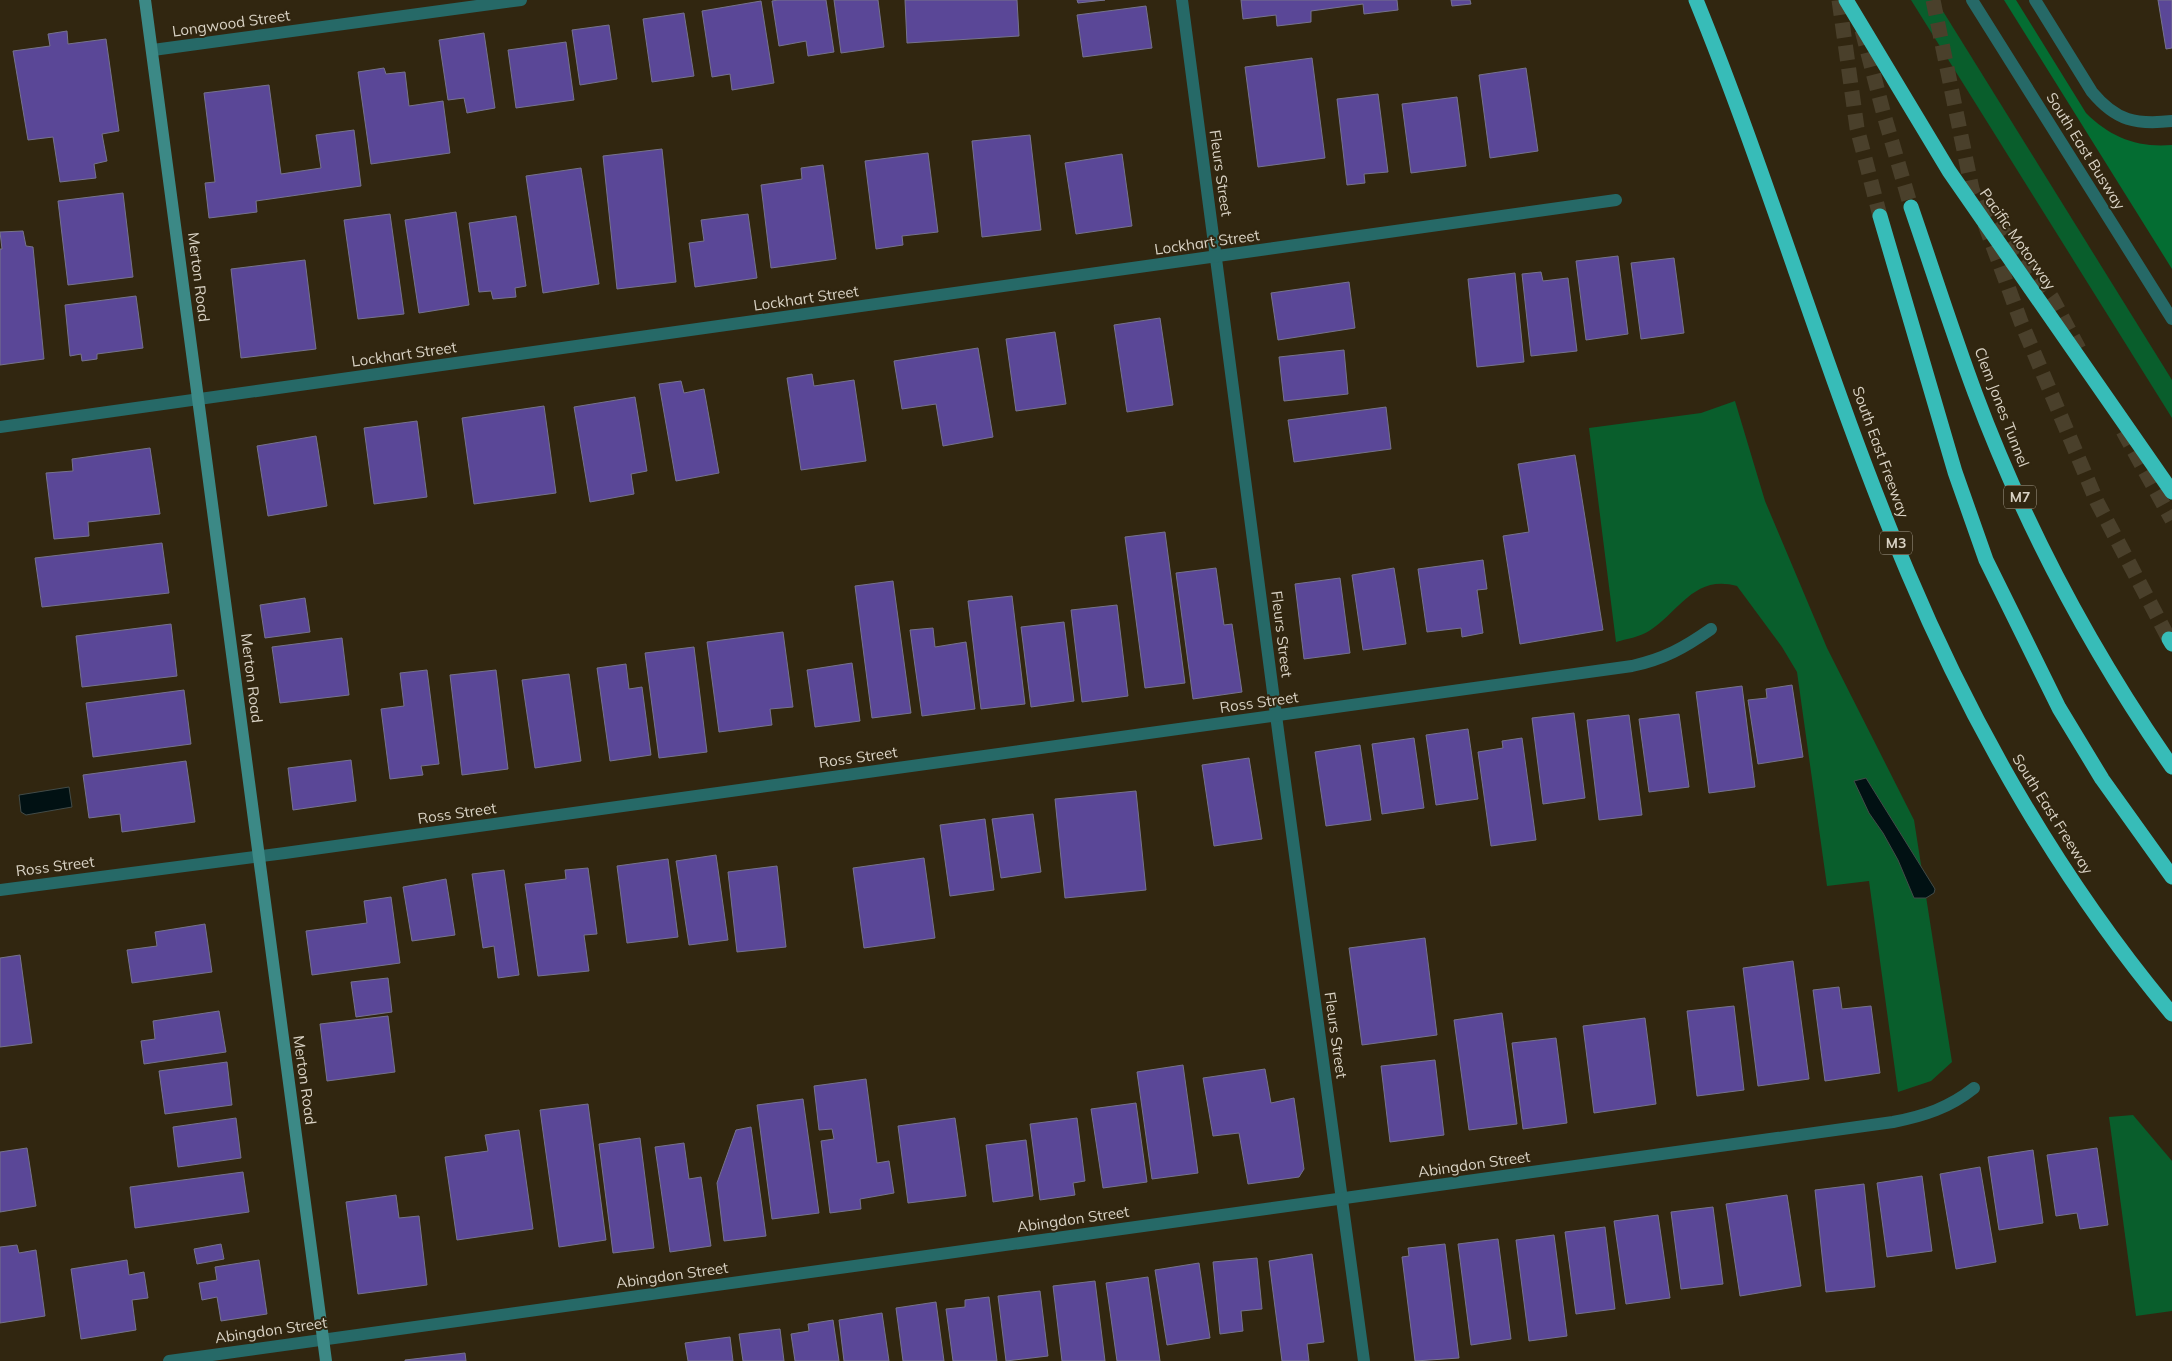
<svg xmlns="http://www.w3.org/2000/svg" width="2172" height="1361" viewBox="0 0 2172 1361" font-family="Mulish,sans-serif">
<rect width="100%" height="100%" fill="#312610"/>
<g fill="#095e2c">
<path d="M1911 0H1936L2172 380V418Z"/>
<path d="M1735 401 1765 501 1827 648 1914 820 1952 1062 1931 1081 1898 1092 1869 881 1827 886 1797 672 1782 647 1737 586C1694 574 1679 612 1649 631 1640 637 1626 639 1616 642L1589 428 1701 413Z"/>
<path d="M2133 1115 2172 1161V1311L2136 1316 2109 1117Z"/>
</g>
<path fill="#046d32" d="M2004 0H2016L2086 113C2110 137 2137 148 2172 145V269Z"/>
<g fill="#011113" stroke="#424b48">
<path d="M1866 778 1935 889 1934 893 1926 898H1914L1898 860 1883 833 1869 813 1854 781Z"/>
<path d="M69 787 72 807 26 815 21 812 19 795Z"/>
</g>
<g fill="#5a4797" stroke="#76738c">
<path d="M778 0H826L834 52 808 56 806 41 779 46 772 1Z"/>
<path d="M834 0H878L884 47 841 53Z"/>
<path d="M905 0H1017L1019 36 907 43Z"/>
<path d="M1077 0H1105L1078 3Z"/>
<path d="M1241 0H1397L1398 10 1364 14 1363 4 1311 11V22L1277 26 1276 15 1243 19Z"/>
<path d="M1451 0H1470L1471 4 1452 6Z"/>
<path d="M2158 0H2172V48L2166 49Z"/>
<path d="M761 1 774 83 732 90 730 74 712 77 702 11Z"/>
<path d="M1146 6 1152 48 1083 57 1077 15Z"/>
<path d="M684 13 694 76 652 82 643 19Z"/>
<path d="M609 25 617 79 580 85 572 30Z"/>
<path d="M67 31 68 44 106 39 119 131 102 134 107 161 94 164 96 178 60 182 53 137 28 140 13 51 50 46 48 34Z"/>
<path d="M484 33 495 108 467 113 464 98 448 100 439 40Z"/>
<path d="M566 42 574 100 516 108 508 50Z"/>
<path d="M1312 58 1325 158 1258 167 1245 67Z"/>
<path d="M384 68 386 74 405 72 409 106 443 101 450 153 371 164 358 72Z"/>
<path d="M1526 68 1538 151 1490 158 1479 75Z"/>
<path d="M269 85 281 174 321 168 316 135 354 130 361 186 256 201 257 212 209 218 205 183 215 182 204 93Z"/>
<path d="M1378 94 1388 172 1364 174 1365 183 1347 185 1337 99Z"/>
<path d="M1457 97 1466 166 1411 173 1402 104Z"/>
<path d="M1030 135 1041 230 982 237 972 141Z"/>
<path d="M662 149 676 282 617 289 603 156Z"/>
<path d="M928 153 938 232 902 236 903 245 876 249 865 161Z"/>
<path d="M1122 154 1132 226 1076 234 1065 163Z"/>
<path d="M823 165 836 259 771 268 761 185 802 179 801 168Z"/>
<path d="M581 168 599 284 543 293 526 176Z"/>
<path d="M123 193 133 277 68 285 58 201Z"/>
<path d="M456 212 469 305 419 313 405 220Z"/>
<path d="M390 214 404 314 358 319 344 220Z"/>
<path d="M748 214 757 278 695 287 689 243 704 241 701 220Z"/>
<path d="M516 216 526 286 515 288 516 297 493 299 491 291 479 292 469 223Z"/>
<path d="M23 231 26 246 33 247 44 359 0 365V249H2L0 232Z"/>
<path d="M1618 256 1628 334 1586 340 1576 261Z"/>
<path d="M1674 258 1684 333 1641 339 1631 263Z"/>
<path d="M305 260 316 349 241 358 231 269Z"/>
<path d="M1541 272 1543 281 1568 278 1577 351 1531 356 1522 274Z"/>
<path d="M1515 273 1524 362 1477 367 1468 279Z"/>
<path d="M1349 282 1355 328 1278 340 1271 293Z"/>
<path d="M136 296 143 348 97 354V359L82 361 81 354 70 356 65 305Z"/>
<path d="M1160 318 1173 405 1127 412 1114 325Z"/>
<path d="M1055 332 1066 404 1016 411 1006 339Z"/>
<path d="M978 348 993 437 943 446 936 404 902 409 894 361Z"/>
<path d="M1344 350 1348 394 1284 401 1279 357Z"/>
<path d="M812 374 814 386 854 380 866 461 801 470 787 378Z"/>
<path d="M681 381 684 393 704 389 719 473 676 481 659 384Z"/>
<path d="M635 397 647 471 631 474 634 494 590 502 574 407Z"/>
<path d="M544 406 556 493 474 504 462 418Z"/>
<path d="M1386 407 1391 449 1294 462 1288 420Z"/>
<path d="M417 421 427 497 374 504 364 428Z"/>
<path d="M316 436 327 506 268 516 257 446Z"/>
<path d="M150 448 160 514 88 522 89 536 54 539 46 473 73 471 72 459Z"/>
<path d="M1575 455 1603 630 1520 644 1503 536 1529 532 1518 464Z"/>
<path d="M1165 532 1185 683 1145 688 1125 537Z"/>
<path d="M162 543 169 593 42 607 35 558Z"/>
<path d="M1483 560 1487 589 1477 590 1483 633 1462 637 1461 628 1427 632 1418 569Z"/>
<path d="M1216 568 1224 625 1232 624 1242 692 1193 699 1176 573Z"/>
<path d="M1394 568 1406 644 1363 650 1352 575Z"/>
<path d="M1340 578 1350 653 1304 659 1295 584Z"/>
<path d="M893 581 911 713 872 718 855 586Z"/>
<path d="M1012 596 1025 704 981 709 968 601Z"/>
<path d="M305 598 310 632 265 638 260 605Z"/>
<path d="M1117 605 1128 696 1082 702 1071 610Z"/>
<path d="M1064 622 1074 701 1031 707 1021 627Z"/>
<path d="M171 624 177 676 82 687 76 636Z"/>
<path d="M933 628 935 647 966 642 975 709 922 716 910 630Z"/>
<path d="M783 632 793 707 770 709 772 725 719 732 707 642Z"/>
<path d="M342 638 349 695 280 703 272 647Z"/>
<path d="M694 647 707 752 659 758 645 653Z"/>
<path d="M852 663 860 721 815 727 807 670Z"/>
<path d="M626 664 629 689 642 687 651 755 610 761 597 668Z"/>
<path d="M427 670 439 764 421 766 423 775 390 779 381 709 404 706 400 673Z"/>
<path d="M496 670 508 769 462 775 450 675Z"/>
<path d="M569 674 581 761 535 768 522 680Z"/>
<path d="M1792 685 1803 757 1758 764 1748 700 1767 698 1766 689Z"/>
<path d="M1742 686 1755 787 1709 793 1696 692Z"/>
<path d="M184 690 191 744 93 757 86 703Z"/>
<path d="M1574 713 1585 798 1543 804 1532 718Z"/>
<path d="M1679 714 1689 787 1649 792 1639 719Z"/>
<path d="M1629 715 1642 815 1599 820 1587 720Z"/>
<path d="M1468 729 1478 799 1436 805 1426 735Z"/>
<path d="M1414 738 1424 808 1382 814 1372 744Z"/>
<path d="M1522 738 1536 840 1491 846 1478 752 1503 748 1502 741Z"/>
<path d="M1360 745 1371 820 1326 826 1315 752Z"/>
<path d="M1249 758 1262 839 1214 846 1202 765Z"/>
<path d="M351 760 356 801 293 810 288 768Z"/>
<path d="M186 761 195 822 122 832 120 814 89 818 83 775Z"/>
<path d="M1136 791 1146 890 1065 898 1055 799Z"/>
<path d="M1033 814 1041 872 1001 878 992 819Z"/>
<path d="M985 819 994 890 950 896 940 825Z"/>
<path d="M716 855 728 940 689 945 676 861Z"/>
<path d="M924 858 935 938 864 948 853 868Z"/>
<path d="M668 859 678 937 627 943 617 866Z"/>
<path d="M777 866 786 947 737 952 728 872Z"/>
<path d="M588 868 597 934 584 935 589 971 538 976 525 884 566 879 565 870Z"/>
<path d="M504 870 519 975 498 978 494 946 483 948 472 874Z"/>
<path d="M446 879 455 935 412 941 403 887Z"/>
<path d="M391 897 400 963 312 975 306 931 367 923 364 901Z"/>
<path d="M205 924 212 972 132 983 127 950 157 946 155 932Z"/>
<path d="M1425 938 1437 1035 1362 1045 1349 948Z"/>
<path d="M20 955 32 1043 0 1047V958Z"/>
<path d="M1793 961 1809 1079 1758 1086 1743 968Z"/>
<path d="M388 978 392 1012 356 1017 351 982Z"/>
<path d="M1839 987 1842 1009 1871 1006 1880 1073 1825 1081 1813 990Z"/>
<path d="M1734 1006 1744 1090 1697 1096 1687 1011Z"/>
<path d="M219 1011 226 1052 144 1064 141 1041 155 1039 153 1021Z"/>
<path d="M1502 1013 1517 1124 1469 1130 1454 1020Z"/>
<path d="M388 1016 395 1072 327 1081 320 1024Z"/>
<path d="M1645 1018 1656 1104 1594 1113 1583 1026Z"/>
<path d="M1556 1038 1567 1123 1523 1129 1512 1043Z"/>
<path d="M1435 1060 1444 1135 1390 1142 1381 1066Z"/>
<path d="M227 1062 232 1105 165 1114 159 1071Z"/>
<path d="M1183 1065 1198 1173 1152 1179 1137 1072Z"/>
<path d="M1265 1069 1271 1103 1294 1098 1304 1169 1299 1177 1248 1184 1239 1133 1213 1136 1203 1078Z"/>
<path d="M866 1079 877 1163 889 1161 894 1193 860 1199 861 1209 830 1213 821 1141 834 1139 832 1129 819 1130 814 1086Z"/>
<path d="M803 1099 819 1213 772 1219 757 1105Z"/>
<path d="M1136 1103 1147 1182 1103 1188 1091 1109Z"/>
<path d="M588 1104 606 1240 559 1247 540 1110Z"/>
<path d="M236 1118 241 1158 178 1167 173 1127Z"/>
<path d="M955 1118 966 1196 908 1203 898 1126Z"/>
<path d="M1077 1118 1085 1181 1073 1183 1075 1195 1040 1200 1030 1124Z"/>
<path d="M751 1127 766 1236 724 1241 717 1183 736 1130Z"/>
<path d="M519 1130 533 1229 457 1240 445 1157 488 1151 485 1135Z"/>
<path d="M640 1138 654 1248 613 1253 599 1144Z"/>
<path d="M1026 1140 1033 1196 993 1202 986 1145Z"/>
<path d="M684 1143 689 1179 701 1177 711 1246 670 1252 655 1147Z"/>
<path d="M27 1148 36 1206 0 1212V1152Z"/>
<path d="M2097 1148 2108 1225 2080 1229 2077 1213 2056 1216 2047 1155Z"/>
<path d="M2033 1150 2043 1223 1999 1230 1988 1157Z"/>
<path d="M1980 1167 1996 1262 1956 1269 1940 1174Z"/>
<path d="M243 1172 249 1212 135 1228 130 1187Z"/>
<path d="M1922 1176 1932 1251 1887 1257 1877 1183Z"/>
<path d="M1864 1184 1875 1287 1826 1292 1815 1190Z"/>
<path d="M396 1195 399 1218 419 1216 427 1285 358 1294 346 1202Z"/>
<path d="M1787 1195 1801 1286 1740 1296 1726 1204Z"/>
<path d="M1713 1207 1723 1284 1681 1289 1671 1212Z"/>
<path d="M1658 1215 1670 1298 1626 1304 1614 1221Z"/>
<path d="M1605 1227 1615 1309 1576 1314 1565 1232Z"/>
<path d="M1554 1235 1567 1336 1529 1341 1516 1240Z"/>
<path d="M1498 1239 1511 1339 1471 1345 1458 1244Z"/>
<path d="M221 1244 224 1259 197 1264 194 1249Z"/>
<path d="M1445 1244 1459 1358 1415 1361 1402 1257 1409 1256 1408 1248Z"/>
<path d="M17 1245 19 1253 36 1250 45 1316 0 1323V1247Z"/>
<path d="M1312 1254 1324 1342 1307 1344 1309 1361H1282L1269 1261Z"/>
<path d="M1257 1258 1262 1309 1241 1311 1243 1331 1220 1334 1213 1262Z"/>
<path d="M127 1260 129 1275 144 1272 148 1298 132 1300 136 1330 81 1339 71 1269Z"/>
<path d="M259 1260 267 1314 221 1321 217 1297 202 1300 199 1283 217 1280 215 1267Z"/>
<path d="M1199 1263 1210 1338 1167 1345 1155 1270Z"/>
<path d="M1148 1277 1160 1361H1117L1106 1283Z"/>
<path d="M1095 1281 1105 1361H1062L1053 1286Z"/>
<path d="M1040 1291 1048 1356 1006 1361 998 1296Z"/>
<path d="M989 1297 997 1361H953L946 1309 965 1307V1300Z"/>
<path d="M936 1302 944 1361H903L896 1308Z"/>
<path d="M882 1313 889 1361H844L839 1320Z"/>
<path d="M833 1320 839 1361H795L791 1334 809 1331 808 1324Z"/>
<path d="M780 1329 784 1361H743L739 1334Z"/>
<path d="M730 1337 733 1361H688L685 1343Z"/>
<path d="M465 1353 466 1361H405V1360Z"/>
</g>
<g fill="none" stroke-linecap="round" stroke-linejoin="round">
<g stroke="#4a402b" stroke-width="15" stroke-dasharray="15 8" stroke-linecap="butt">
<path d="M1839 0 1857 128 1880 216"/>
<path d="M1933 0 1972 189 2021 322 2097 502 2169 639"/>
<path d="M1862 30 1884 115 1911 207"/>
<path d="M1983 204 2052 298 2079 349"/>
<path d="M2123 431 2172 520"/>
</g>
<path stroke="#266967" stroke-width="12" d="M1972 0 2172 319"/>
<g stroke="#266967" stroke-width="12">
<path d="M1182 0 1279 738 1364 1361"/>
<path d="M2035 0 2092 92C2116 121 2136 125 2172 121"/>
<path d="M153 50 521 0"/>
<path d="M0 427 1616 200"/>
<path d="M0 890 285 853 1632 666C1664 659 1684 648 1711 629"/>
<path d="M169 1361 1893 1122C1924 1116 1949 1108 1974 1088"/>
</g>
<path stroke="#3c8986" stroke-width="12" d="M145 0 326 1361"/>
<g stroke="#37bcb8" stroke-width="15">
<path d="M1696 0C1773 189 1829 386 1908 573 1974 730 2063 884 2172 1014"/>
<path d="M1846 0 1949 171 2172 492"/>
<path d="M1911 207C1932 268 1952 331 1975 393 2024 524 2092 652 2172 767"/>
<path d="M1880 216 1955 472 1986 560 2059 708 2102 779 2172 877"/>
<path d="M2169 639 2172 644"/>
</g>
</g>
<g text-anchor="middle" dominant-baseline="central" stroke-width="4" stroke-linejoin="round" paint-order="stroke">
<g fill="#312610" stroke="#a79e8e" stroke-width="1">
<rect x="2004" y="485.5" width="32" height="23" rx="4"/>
<rect x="1880" y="531.5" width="32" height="23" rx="4"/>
</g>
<g font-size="14" font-weight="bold" fill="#d9d2c4">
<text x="2020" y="497">M7</text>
<text x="1896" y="543">M3</text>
</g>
<g font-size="15" fill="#d9d2c4" stroke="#312610">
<text transform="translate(231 23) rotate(-8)">Longwood Street</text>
<text transform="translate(2086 151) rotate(58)">South East Busway</text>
<text transform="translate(1221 173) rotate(82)">Fleurs Street</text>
<text transform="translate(2018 239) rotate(55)">Pacific Motorway</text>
<text transform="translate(1207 242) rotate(-8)">Lockhart Street</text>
<text transform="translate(199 277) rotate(83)">Merton Road</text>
<text transform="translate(806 298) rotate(-8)">Lockhart Street</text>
<text transform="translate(404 354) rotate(-8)">Lockhart Street</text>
<text transform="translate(2002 407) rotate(69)">Clem Jones Tunnel</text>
<text transform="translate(1881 452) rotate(70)">South East Freeway</text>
<text transform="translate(1282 634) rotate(83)">Fleurs Street</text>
<text transform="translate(252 678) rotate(83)">Merton Road</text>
<text transform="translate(1259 702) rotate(-8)">Ross Street</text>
<text transform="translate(858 757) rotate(-8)">Ross Street</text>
<text transform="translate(457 813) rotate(-8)">Ross Street</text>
<text transform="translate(2053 814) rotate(58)">South East Freeway</text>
<text transform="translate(55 866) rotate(-7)">Ross Street</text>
<text transform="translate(1336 1035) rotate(82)">Fleurs Street</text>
<text transform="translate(305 1080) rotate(82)">Merton Road</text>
<text transform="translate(1474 1164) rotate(-8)">Abingdon Street</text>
<text transform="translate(1073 1219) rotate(-8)">Abingdon Street</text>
<text transform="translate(672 1275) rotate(-8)">Abingdon Street</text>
<text transform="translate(271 1330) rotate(-8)">Abingdon Street</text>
</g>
</g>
</svg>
